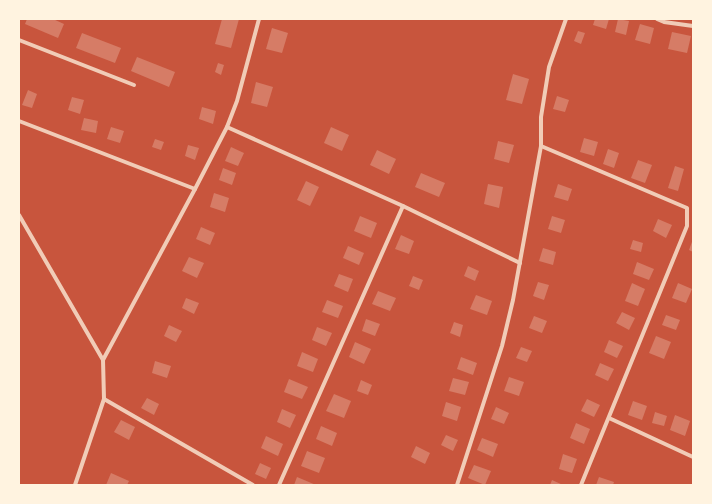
<svg xmlns="http://www.w3.org/2000/svg" width="712" height="504" viewBox="0 0 712 504" font-family="Ubuntu,sans-serif">
<rect width="100%" height="100%" fill="#c8553d"/>
<g fill="#d67c66">
<path d="M27 19H53L64 24 58 38 25 24Z"/>
<path d="M222 19H239L231 48 215 44Z"/>
<path d="M595 19H609L606 29 593 25Z"/>
<path d="M618 19 629 21 626 35 615 32Z"/>
<path d="M640 24 654 28 650 44 635 40Z"/>
<path d="M272 28 288 33 282 53 266 49Z"/>
<path d="M578 31 585 33 581 44 574 41Z"/>
<path d="M672 32 691 36 687 53 668 49Z"/>
<path d="M82 33 121 48 115 63 76 48Z"/>
<path d="M137 57 175 72 169 87 131 71Z"/>
<path d="M218 63 224 65 221 75 215 72Z"/>
<path d="M513 74 529 79 522 104 506 100Z"/>
<path d="M256 82 273 87 267 107 251 103Z"/>
<path d="M28 90 37 94 32 108 22 105Z"/>
<path d="M557 96 569 100 565 112 553 109Z"/>
<path d="M72 97 84 100 80 114 68 110Z"/>
<path d="M202 107 216 111 213 124 199 119Z"/>
<path d="M84 118 98 121 96 133 81 130Z"/>
<path d="M111 127 124 131 120 143 107 139Z"/>
<path d="M331 127 349 135 342 151 324 143Z"/>
<path d="M584 138 598 142 594 156 580 152Z"/>
<path d="M155 139 164 142 161 150 152 147Z"/>
<path d="M498 141 514 145 509 163 494 159Z"/>
<path d="M188 145 199 148 195 160 185 156Z"/>
<path d="M231 147 244 153 238 166 225 161Z"/>
<path d="M608 149 619 153 614 168 603 164Z"/>
<path d="M377 150 396 159 389 174 370 165Z"/>
<path d="M638 160 652 165 645 183 631 178Z"/>
<path d="M675 166 684 169 678 191 668 188Z"/>
<path d="M223 168 236 173 232 185 219 180Z"/>
<path d="M421 173 445 183 439 197 415 187Z"/>
<path d="M306 181 319 187 310 206 297 200Z"/>
<path d="M488 184 503 187 499 208 484 204Z"/>
<path d="M558 184 572 189 568 201 554 197Z"/>
<path d="M214 193 229 198 225 212 210 207Z"/>
<path d="M360 216 377 223 371 238 354 231Z"/>
<path d="M552 216 565 220 561 233 548 229Z"/>
<path d="M658 219 672 225 666 238 653 231Z"/>
<path d="M201 227 215 233 210 245 196 239Z"/>
<path d="M401 235 414 241 409 254 395 249Z"/>
<path d="M693 239V252L689 250Z"/>
<path d="M633 240 643 243 641 252 630 249Z"/>
<path d="M348 246 364 253 359 265 343 258Z"/>
<path d="M543 248 556 252 553 265 539 261Z"/>
<path d="M189 257 204 263 197 278 182 271Z"/>
<path d="M637 262 654 269 649 280 633 274Z"/>
<path d="M468 266 479 271 475 281 464 276Z"/>
<path d="M339 274 353 279 348 292 334 286Z"/>
<path d="M413 276 423 280 419 290 409 286Z"/>
<path d="M538 282 549 285 544 300 533 296Z"/>
<path d="M632 283 645 289 638 306 625 301Z"/>
<path d="M678 283 692 289 686 303 672 298Z"/>
<path d="M378 291 396 298 390 311 372 304Z"/>
<path d="M476 295 492 301 487 315 470 309Z"/>
<path d="M186 298 199 303 194 314 182 308Z"/>
<path d="M327 300 343 306 338 318 322 312Z"/>
<path d="M622 312 635 318 629 330 616 323Z"/>
<path d="M666 315 680 320 676 330 662 325Z"/>
<path d="M534 316 547 321 542 333 529 328Z"/>
<path d="M366 319 380 324 375 336 362 331Z"/>
<path d="M454 322 463 325 460 337 450 333Z"/>
<path d="M169 325 182 331 176 342 164 336Z"/>
<path d="M317 327 332 333 326 346 312 340Z"/>
<path d="M656 336 671 342 664 359 649 353Z"/>
<path d="M609 340 623 346 617 358 604 352Z"/>
<path d="M355 342 371 349 364 364 349 357Z"/>
<path d="M521 347 532 351 527 362 516 358Z"/>
<path d="M302 352 318 359 313 372 297 366Z"/>
<path d="M461 357 477 363 473 375 457 369Z"/>
<path d="M155 361 171 366 167 378 152 373Z"/>
<path d="M600 363 614 369 608 381 595 375Z"/>
<path d="M509 377 524 382 519 396 504 391Z"/>
<path d="M453 378 469 382 465 395 449 391Z"/>
<path d="M289 379 308 387 302 399 284 392Z"/>
<path d="M361 380 372 385 368 395 357 391Z"/>
<path d="M334 394 351 401 344 418 326 411Z"/>
<path d="M147 398 159 404 154 415 141 408Z"/>
<path d="M587 399 600 405 594 417 581 411Z"/>
<path d="M633 401 647 406 642 420 628 415Z"/>
<path d="M446 402 461 407 457 421 442 416Z"/>
<path d="M496 407 509 413 504 424 491 419Z"/>
<path d="M282 409 296 415 290 428 277 422Z"/>
<path d="M655 412 667 416 664 426 652 423Z"/>
<path d="M675 415 690 421 685 436 670 430Z"/>
<path d="M121 420 135 427 129 440 114 432Z"/>
<path d="M576 423 590 429 584 444 570 438Z"/>
<path d="M321 426 337 433 332 446 316 439Z"/>
<path d="M446 435 458 440 453 451 441 445Z"/>
<path d="M266 436 283 444 278 456 261 448Z"/>
<path d="M482 438 498 444 493 457 477 450Z"/>
<path d="M416 446 430 453 425 464 411 457Z"/>
<path d="M307 451 325 458 319 473 301 466Z"/>
<path d="M563 454 577 459 572 473 559 469Z"/>
<path d="M260 463 271 468 266 479 255 474Z"/>
<path d="M474 465 491 471 485 485 468 478Z"/>
<path d="M111 473 129 481 127 485H106Z"/>
<path d="M297 477 316 485H294Z"/>
<path d="M599 477 614 482 613 485H596Z"/>
<path d="M552 480 563 485H550Z"/>
</g>
<g fill="none" stroke-linecap="round" stroke-linejoin="round">
<g stroke="#f1ccb7" stroke-width="4">
<path d="M657 19 664 22 693 26"/>
<path d="M19 40 134 85"/>
<path d="M19 121 195 189"/>
<path d="M227 127 403 206 520 263"/>
<path d="M541 146 687 208V226L581 485"/>
<path d="M19 215 103 360"/>
<path d="M104 399 253 485"/>
<path d="M609 418 693 457"/>
<path d="M75 485 104 399 103 360 195 189 227 127 237 101 259 19"/>
<path d="M279 485 403 206"/>
<path d="M457 485 502 346 513 300 541 146V117L549 67 566 19"/>
</g>
</g>
<rect width="712" height="504" fill="none" stroke="#fff3e0" stroke-width="40"/>
</svg>
